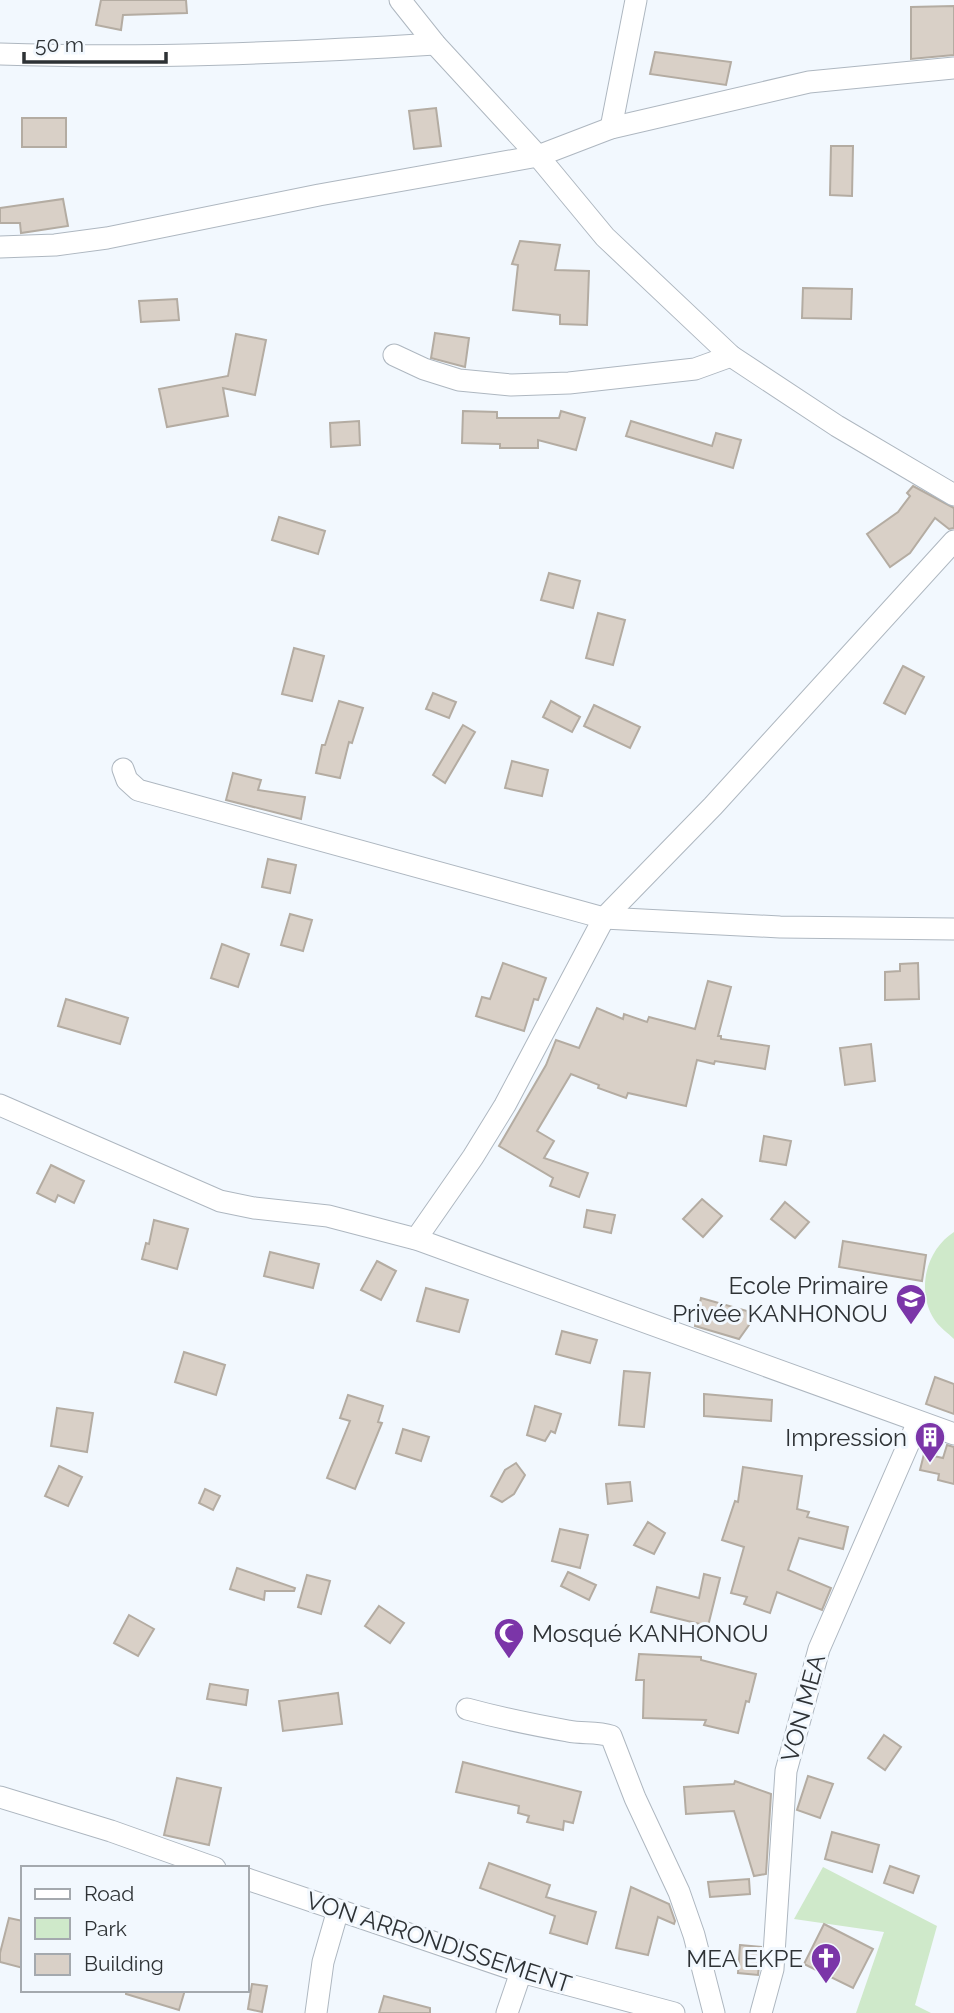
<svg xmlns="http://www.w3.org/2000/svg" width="954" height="2013" viewBox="0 0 954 2013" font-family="Raleway,sans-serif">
<rect width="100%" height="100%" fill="#f2f8fe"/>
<g fill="#cfe9ca">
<path d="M954 1232V1339C948 1333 938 1326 934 1319 916 1290 926 1250 954 1232Z"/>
<path d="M823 1867 937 1926 915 2005 931 2013H856L884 1932 794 1919Z"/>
</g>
<g fill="#d9d0c7" stroke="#b4aca2" stroke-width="2">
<path d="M101 0H186L187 13 123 15 121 30 96 25Z"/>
<path d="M954 6V55L911 59V7Z"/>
<path d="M655 52 731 62 726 85 650 74Z"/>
<path d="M436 108 441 146 414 149 409 111Z"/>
<rect x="22" y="118" width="44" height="29"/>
<path d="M831 146H853L852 196 830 195Z"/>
<path d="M63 199 68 226 21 233 20 223H0V208Z"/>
<path d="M520 241 560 245 555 270 589 271 587 325 560 324V315L513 310 518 265 512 264Z"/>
<path d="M803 288 852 289 851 319 802 318Z"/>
<path d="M177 299 179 320 141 322 139 301Z"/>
<path d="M435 333 469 338 465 367 431 358Z"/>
<path d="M236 334 266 340 255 395 223 388 228 416 167 427 159 389 228 376Z"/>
<path d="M463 411 497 412V418H559L561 411 585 418 576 450 538 440V448H500V444L462 443Z"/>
<path d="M359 421 360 445 331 447 330 423Z"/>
<path d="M631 421 712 446 716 433 741 440 733 468 626 436Z"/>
<path d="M913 486 954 508V528L949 529 935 518 910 553 890 567 867 534 898 512 910 496 907 493Z"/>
<path d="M279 517 325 531 318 554 272 540Z"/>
<path d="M549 573 580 581 573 608 541 600Z"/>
<path d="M598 613 625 620 613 665 586 658Z"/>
<path d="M294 648 324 656 312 701 282 694Z"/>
<path d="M903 666 924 677 905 714 884 703Z"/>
<path d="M433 693 456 702 449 718 426 709Z"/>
<path d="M339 701 363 708 352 743 349 742 340 778 316 773 322 745H325Z"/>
<path d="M551 701 580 717 572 732 543 717Z"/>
<path d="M594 705 640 727 630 748 584 726Z"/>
<path d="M463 725 475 732 445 783 433 775Z"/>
<path d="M512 761 548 770 542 796 505 788Z"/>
<path d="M233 773 261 780 258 790 305 797 301 819 226 800Z"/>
<path d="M268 859 296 865 290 893 262 887Z"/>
<path d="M290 914 312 920 303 951 281 945Z"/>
<path d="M222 944 249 954 238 987 211 978Z"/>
<path d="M503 963 546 978 538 1000 534 999 524 1031 476 1016 482 997 490 999Z"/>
<path d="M918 963 919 999 885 1000V972L900 971V964Z"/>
<path d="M708 981 731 987 718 1036H721V1039L769 1046 765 1069 715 1061 714 1064 697 1060 686 1106 628 1093 626 1098 598 1088 599 1085 571 1074 537 1131 554 1141 544 1158 588 1173 579 1197 550 1186 553 1178 499 1146 546 1065 556 1040 579 1048 597 1008 623 1019 624 1014 647 1022 649 1017 695 1029Z"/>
<path d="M66 999 128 1018 120 1044 58 1026Z"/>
<path d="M871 1044 875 1081 845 1085 840 1048Z"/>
<path d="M764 1136 791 1141 786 1165 760 1161Z"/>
<path d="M51 1165 84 1181 74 1203 58 1195 55 1202 37 1193Z"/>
<path d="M702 1199 722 1216 703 1237 683 1219Z"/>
<path d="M785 1202 809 1222 795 1238 771 1219Z"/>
<path d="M587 1210 615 1215 611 1233 584 1227Z"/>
<path d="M154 1220 188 1229 177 1269 142 1259 146 1243 149 1244Z"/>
<path d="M843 1241 926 1255 922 1281 839 1267Z"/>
<path d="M270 1252 319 1264 313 1288 264 1276Z"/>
<path d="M377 1261 396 1271 381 1300 361 1290Z"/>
<path d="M426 1288 468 1300 459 1332 417 1321Z"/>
<path d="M701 1298 747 1311 749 1325 739 1339 695 1326Z"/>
<path d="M562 1331 597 1340 590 1363 556 1354Z"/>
<path d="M184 1352 225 1365 216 1395 175 1382Z"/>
<path d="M624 1371 650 1373 644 1427 619 1425Z"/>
<path d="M935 1377 954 1384V1414L926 1404Z"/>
<path d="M704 1394 772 1400 771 1421 704 1416Z"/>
<path d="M348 1395 383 1406 378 1422 382 1423 355 1489 327 1478 350 1421 340 1418Z"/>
<path d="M535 1406 561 1414 555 1433 551 1431 545 1441 527 1435Z"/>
<path d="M57 1408 93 1413 87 1452 51 1446Z"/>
<path d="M403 1429 429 1437 421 1461 396 1453Z"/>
<path d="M947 1445 954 1447V1484L938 1480 939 1474 920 1470 924 1454 943 1458Z"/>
<path d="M516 1463 525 1475 514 1494 502 1502 491 1496 505 1470Z"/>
<path d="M59 1466 82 1477 68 1506 45 1496Z"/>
<path d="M743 1467 802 1476 797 1509 809 1512 807 1517 848 1527 843 1549 799 1538 788 1570 831 1588 822 1610 777 1592 770 1613 744 1604 747 1597 731 1593 744 1547 722 1540 735 1501 738 1502Z"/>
<path d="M630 1482 632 1501 608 1504 606 1484Z"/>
<path d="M205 1489 220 1496 213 1510 199 1503Z"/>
<path d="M648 1522 665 1533 654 1554 634 1545Z"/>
<path d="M560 1529 588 1535 580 1568 552 1561Z"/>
<path d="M237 1568 295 1588 294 1591H265L264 1600 230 1589Z"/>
<path d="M568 1572 596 1585 589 1600 561 1586Z"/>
<path d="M704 1574 720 1578 708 1626 651 1612 657 1587 699 1598Z"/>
<path d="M307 1575 330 1581 321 1614 298 1607Z"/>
<path d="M379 1606 404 1623 390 1643 365 1626Z"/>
<path d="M129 1615 154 1629 138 1656 114 1643Z"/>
<path d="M639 1654 701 1657V1660L756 1674 749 1702 746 1701 738 1733 704 1725 706 1720 643 1718 644 1680H636Z"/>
<path d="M210 1684 248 1690 246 1705 207 1699Z"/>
<path d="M338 1693 342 1724 283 1731 279 1701Z"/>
<path d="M884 1735 901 1747 885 1770 868 1758Z"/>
<path d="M463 1762 581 1792 573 1823 564 1821 563 1830 527 1822 529 1816 518 1813 519 1806 456 1792Z"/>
<path d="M808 1776 833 1784 820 1818 797 1810Z"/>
<path d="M177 1778 221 1788 209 1845 164 1835Z"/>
<path d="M735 1781 771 1794 766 1874 754 1876 734 1811 686 1814 684 1787 734 1784Z"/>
<path d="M832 1832 879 1845 872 1872 825 1859Z"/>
<path d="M489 1863 550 1885 546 1897 596 1912 587 1944 550 1933 555 1916 480 1888Z"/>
<path d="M890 1866 919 1876 913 1893 884 1883Z"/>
<path d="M749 1879 750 1894 710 1897 708 1882Z"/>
<path d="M631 1887 669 1904 675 1921 674 1924 658 1917 648 1955 616 1948Z"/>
<path d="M9 1918 23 1921V1968L0 1962V1953Z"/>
<path d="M824 1924 873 1949 853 1988 804 1964Z"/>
<path d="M740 1945 761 1947 758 1975 738 1973Z"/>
<path d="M252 1984 267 1986 262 2012 248 2009Z"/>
<path d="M126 1990H185L179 2010 126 1994Z"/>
<path d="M384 1996 430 2008V2013H379Z"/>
</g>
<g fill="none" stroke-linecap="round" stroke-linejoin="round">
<g stroke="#aeb7c0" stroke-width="23">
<g id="minor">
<path d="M400 0 435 44 538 156 605 237 731 356 837 426 954 495"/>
<path d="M0 54C145 59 290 53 435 44"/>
<path d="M611 128 636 0"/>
<path d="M0 247 55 245 107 238 319 195 538 156 611 128 809 82 954 68"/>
<path d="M394 355 424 369 459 380 511 385 569 383 695 369 731 356"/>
<path d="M123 769 127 780 138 790 604 918 780 927 954 929"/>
<path d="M0 1105 220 1201 254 1208 328 1216 416 1239 954 1434"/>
<path d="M416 1239 473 1157 505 1105 604 918 713 806 954 541"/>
<path d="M467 1709C500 1718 534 1725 568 1731 582 1734 597 1731 611 1736L635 1798 679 1892 694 1935 714 2013"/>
<path d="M0 1797 111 1831 215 1868"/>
<path d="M247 1879 521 1972 674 2013"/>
<path d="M316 2013 323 1962 338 1910"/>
<path d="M507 2013 521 1972"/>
<path d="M761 2013 773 1969 786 1771 819 1649 918 1422"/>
</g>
</g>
<use href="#minor" stroke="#fff" stroke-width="21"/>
</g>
<defs>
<g id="school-pin" transform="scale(1.575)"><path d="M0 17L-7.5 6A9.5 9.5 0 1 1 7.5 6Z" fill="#7b35a8" stroke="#f2f8fe"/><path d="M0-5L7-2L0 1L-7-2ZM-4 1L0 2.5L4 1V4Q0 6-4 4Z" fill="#fff"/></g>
<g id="building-pin" transform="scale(1.575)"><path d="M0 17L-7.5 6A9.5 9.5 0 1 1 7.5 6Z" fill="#7b35a8" stroke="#f2f8fe"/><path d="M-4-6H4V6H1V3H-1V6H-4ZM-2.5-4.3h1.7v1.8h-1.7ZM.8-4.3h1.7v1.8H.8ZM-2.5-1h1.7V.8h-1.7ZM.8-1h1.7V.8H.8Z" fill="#fff"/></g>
<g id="mosque-pin" transform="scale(1.575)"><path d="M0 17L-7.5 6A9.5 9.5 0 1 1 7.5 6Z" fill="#7b35a8" stroke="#f2f8fe"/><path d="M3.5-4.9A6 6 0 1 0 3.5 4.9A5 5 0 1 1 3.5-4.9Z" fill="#fff"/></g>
<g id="church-pin" transform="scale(1.575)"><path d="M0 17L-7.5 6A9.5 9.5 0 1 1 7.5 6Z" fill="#7b35a8" stroke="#f2f8fe"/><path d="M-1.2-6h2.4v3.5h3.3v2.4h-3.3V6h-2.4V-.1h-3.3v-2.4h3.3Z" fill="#fff"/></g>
</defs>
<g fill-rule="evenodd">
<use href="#school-pin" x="911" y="1299"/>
<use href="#building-pin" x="930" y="1437"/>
<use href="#mosque-pin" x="509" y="1633"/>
<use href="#church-pin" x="826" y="1958"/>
</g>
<g text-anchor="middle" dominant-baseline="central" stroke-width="6" stroke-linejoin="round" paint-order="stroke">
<g font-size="24" fill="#2e3235" stroke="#f2f8fe" text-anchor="end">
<text x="888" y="1285">Ecole Primaire<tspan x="888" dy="28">Privée KANHONOU</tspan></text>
<text x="907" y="1437">Impression</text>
<text x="532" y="1633" text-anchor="start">Mosqué KANHONOU</text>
<text x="803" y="1958">MEA EKPE</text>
</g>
<g font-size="24" fill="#2e3235" stroke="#f2f8fe">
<text transform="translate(803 1708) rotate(-75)">VON MEA</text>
<text transform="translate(439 1942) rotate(18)">VON ARRONDISSEMENT</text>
</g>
</g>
<rect x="21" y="1866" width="228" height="126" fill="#f2f8fe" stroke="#a4a9ae" stroke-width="2"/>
<rect x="35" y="1889" width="35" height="10" fill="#ffffff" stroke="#a4a9ae" stroke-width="2"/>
<text x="84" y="1901" font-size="21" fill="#2e3235">Road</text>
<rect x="35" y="1918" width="35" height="21" fill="#cfe9ca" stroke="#a4a9ae" stroke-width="2"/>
<text x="84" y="1936" font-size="21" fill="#2e3235">Park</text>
<rect x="35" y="1954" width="35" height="21" fill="#d9d0c7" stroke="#a4a9ae" stroke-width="2"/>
<text x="84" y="1971" font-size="21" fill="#2e3235">Building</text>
<path d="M24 52v10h142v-10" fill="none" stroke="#2e3235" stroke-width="3.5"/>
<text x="35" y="52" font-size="21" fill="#2e3235" stroke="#f2f8fe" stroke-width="5" paint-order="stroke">50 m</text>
</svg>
